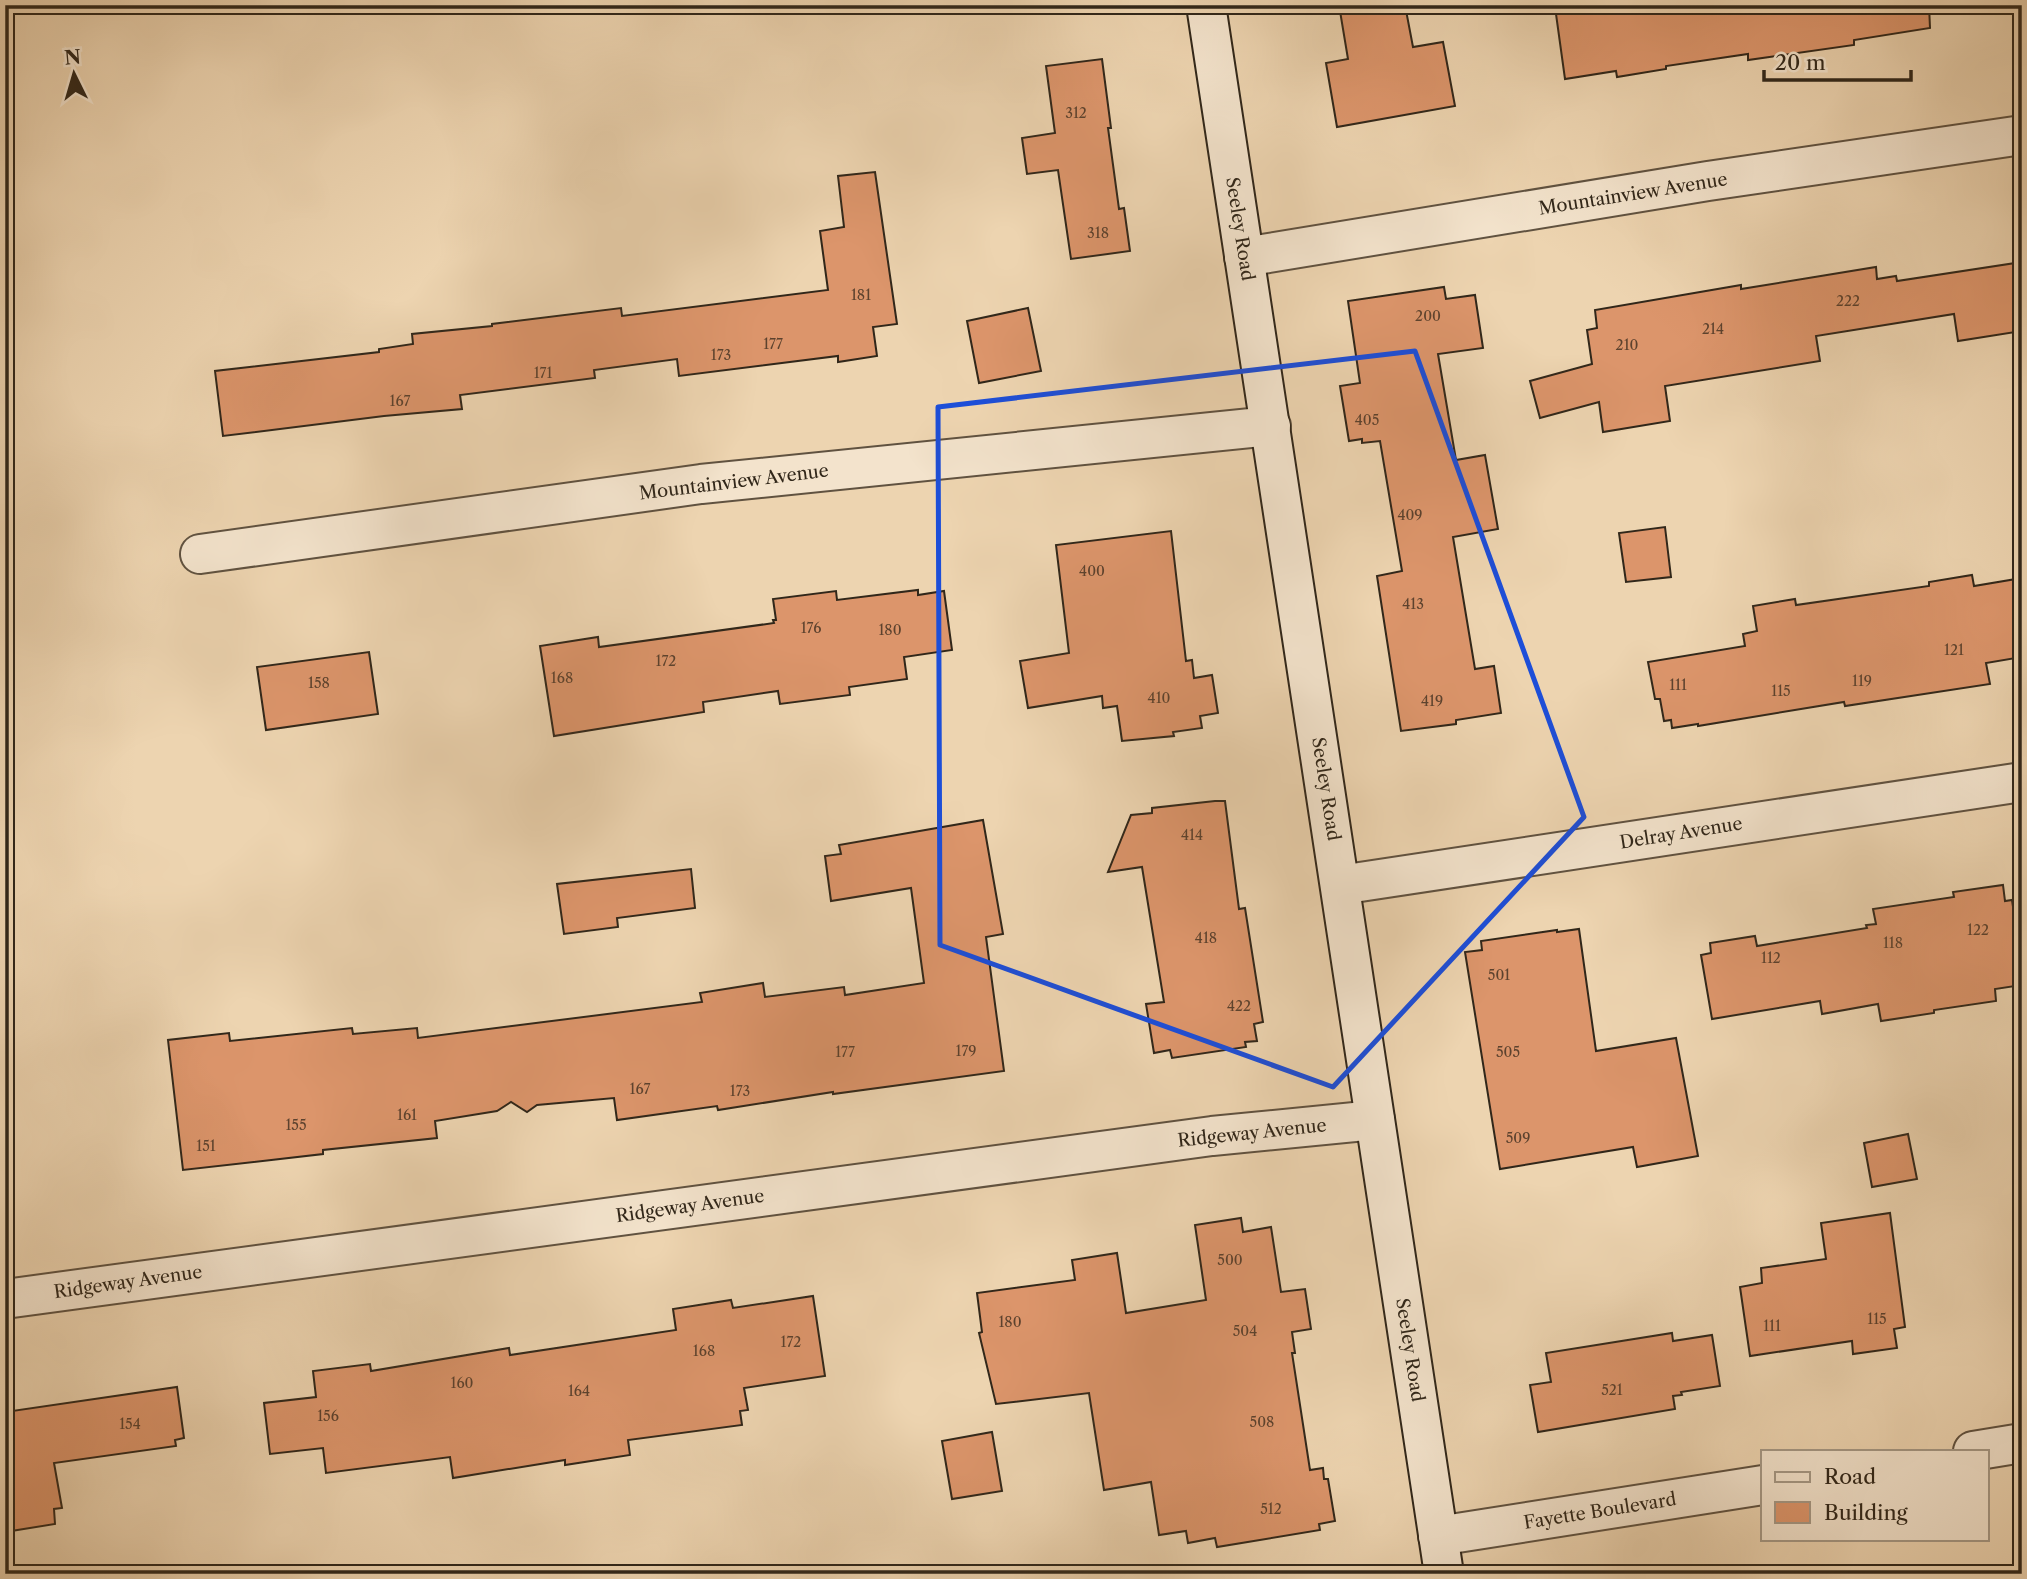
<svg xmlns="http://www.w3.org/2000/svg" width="2027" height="1579" viewBox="0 0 2027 1579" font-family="'Libre Caslon Text',serif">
<rect width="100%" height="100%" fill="#edd4b0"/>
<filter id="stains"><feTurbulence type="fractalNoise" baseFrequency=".00286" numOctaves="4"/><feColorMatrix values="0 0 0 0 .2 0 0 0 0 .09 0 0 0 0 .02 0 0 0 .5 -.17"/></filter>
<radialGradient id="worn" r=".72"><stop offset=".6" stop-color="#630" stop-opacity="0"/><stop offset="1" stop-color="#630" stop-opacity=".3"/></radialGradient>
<g fill="#dc956b" stroke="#31271a" stroke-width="2">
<path d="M1339 5H1405L1413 47 1443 42 1455 106 1337 127 1326 63 1348 59Z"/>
<path d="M1560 5H1929L1930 28 1854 40V45L1748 60V54L1666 66V69L1617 77 1616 71 1565 79 1556 14 1562 13Z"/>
<path d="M1102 59 1111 128H1108L1119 209 1124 208 1130 251 1071 259 1058 170 1027 174 1022 138 1055 133 1046 66Z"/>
<path d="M875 172 897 324 873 327 877 356 838 362V356L679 376 677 359 594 370 595 378 460 395 462 409 384 416 223 436 215 371 379 352V349L413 344 412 334 492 326V324L621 308 622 316 828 290 820 231 844 227 838 176Z"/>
<path d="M2022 262V331L1958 341 1954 314 1816 336 1820 361 1665 386 1670 421 1603 432 1599 402 1540 418 1530 381 1592 364 1587 330 1597 328 1595 310 1741 285V289L1876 267 1877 279 1896 276 1897 281Z"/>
<path d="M1444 287 1446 299 1475 295 1483 348 1438 354 1456 460 1485 455 1498 529 1453 537 1475 669 1494 666 1501 713 1456 720V724L1401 731 1377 576 1402 571 1380 441 1362 443V439L1349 441 1340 386 1360 383 1348 301Z"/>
<path d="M1028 308 1041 371 979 383 967 321Z"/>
<path d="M1665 527 1671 577 1626 582 1619 533Z"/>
<path d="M1171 531 1186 661 1192 660 1194 678 1212 675 1218 713 1200 716 1202 728 1173 732 1174 736 1122 741 1117 706 1103 708 1102 696 1028 708 1020 661 1069 653 1056 545Z"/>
<path d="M1972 575 1974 586 2022 578V657L1986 663 1990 684 1845 706 1844 702 1698 726V724L1672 728 1671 720 1664 721 1660 699H1655L1648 662 1745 646 1743 634 1757 631 1753 606 1795 599 1796 605 1929 586V582Z"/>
<path d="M918 590V595L944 591 952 650 904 657 907 679 849 687 850 695 780 704 778 691 703 702 704 712 554 736 540 646 598 637 599 647 774 623 773 620H776L773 599 836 591 837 600Z"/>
<path d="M369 652 378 714 266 730 257 667Z"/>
<path d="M1215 801H1225L1239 909 1245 908 1263 1022 1254 1024 1257 1041 1245 1042 1246 1047 1172 1058 1170 1050 1154 1053 1146 1004 1164 1002 1142 867 1108 872 1131 815 1152 813V808Z"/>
<path d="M983 820 1003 934 986 937 1004 1071 833 1094V1092L718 1110 717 1106 617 1120 614 1098 537 1105 527 1112 511 1102 497 1111 435 1121 437 1138 323 1150V1154L183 1170 168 1040 229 1033 230 1041 352 1028 353 1034 417 1028 418 1038 702 1002 700 993 763 983 765 997 844 987 845 995 924 983 911 888 831 901 825 856 841 854 839 845Z"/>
<path d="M691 869 695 908 617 918 618 927 564 934 557 884Z"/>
<path d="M2003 885 2005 901 2012 900 2022 967V985L1995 989 1996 1001 1934 1010V1013L1881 1021 1878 1004 1822 1014 1820 1001 1712 1019 1701 955 1711 953 1710 943 1755 936 1757 946 1867 928 1866 925 1876 924 1873 909 1954 897 1953 892Z"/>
<path d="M1579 929 1596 1051 1676 1038 1698 1156 1637 1167 1633 1147 1500 1169 1465 952 1482 950 1481 941 1557 930V932Z"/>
<path d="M1908 1134 1917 1179 1872 1187 1864 1143Z"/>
<path d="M1890 1213 1905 1327 1894 1329 1897 1348 1853 1354 1852 1341 1750 1356 1740 1287 1762 1283 1761 1268 1826 1259 1821 1223Z"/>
<path d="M1241 1218 1243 1232 1271 1227 1281 1292 1305 1289 1311 1329 1292 1332 1295 1353H1292L1310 1470 1323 1468 1324 1479H1328L1335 1521 1319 1524 1320 1530 1217 1547 1215 1538 1188 1543 1186 1531 1159 1535 1151 1482 1104 1490 1089 1393 996 1404 979 1333 982 1332 977 1293 1075 1280 1072 1260 1117 1253 1126 1313 1206 1300 1195 1225Z"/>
<path d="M813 1296 825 1376 744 1388 748 1410 740 1411 742 1425 628 1440 630 1455 565 1465V1460L453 1478 450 1457 326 1473 323 1448 270 1454 264 1403 316 1397 313 1371 370 1364 371 1371 509 1348 510 1355 676 1330 673 1309 731 1300 733 1308Z"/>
<path d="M1672 1333 1673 1341 1712 1335 1720 1386 1681 1392 1682 1395 1673 1396 1675 1409 1538 1432 1530 1385 1551 1382 1546 1353Z"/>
<path d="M177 1387 184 1438 175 1440 176 1446 54 1463 62 1508 54 1509 55 1524 5 1532V1412Z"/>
<path d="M992 1432 1002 1491 952 1499 942 1441Z"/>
</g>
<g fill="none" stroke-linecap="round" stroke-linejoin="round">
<g stroke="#605240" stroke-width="42">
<g id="street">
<path d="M1244 257 1708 181 2022 135"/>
<path d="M200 554 701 484 1271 426"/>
<path d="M1340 885 2022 782"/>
<path d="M5 1299 1212 1136 1375 1120"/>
<path d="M1973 1451 2022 1443"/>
<path d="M1438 1536 1763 1485"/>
</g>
</g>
<g stroke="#31271a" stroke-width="42">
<path id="secondary" d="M1206 5 1444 1574"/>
</g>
<use href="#street" stroke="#f3e3cc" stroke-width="38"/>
<use href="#secondary" stroke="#f3e3cc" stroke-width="38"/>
</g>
<path fill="none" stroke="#1d4ed8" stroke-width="5" stroke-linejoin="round" d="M1415 351 1584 817 1333 1087 940 945 938 407Z"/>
<g text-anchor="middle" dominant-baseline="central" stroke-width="5" stroke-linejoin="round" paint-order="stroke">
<g font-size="14" fill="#5c422e">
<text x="1076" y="113">312</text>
<text x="1098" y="233">318</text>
<text x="861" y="295">181</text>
<text x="1848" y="301">222</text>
<text x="1428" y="316">200</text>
<text x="1713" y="329">214</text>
<text x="773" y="344">177</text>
<text x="1627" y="345">210</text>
<text x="721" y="355">173</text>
<text x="543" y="373">171</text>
<text x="400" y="401">167</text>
<text x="1367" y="420">405</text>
<text x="1410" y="515">409</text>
<text x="1092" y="571">400</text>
<text x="1413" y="604">413</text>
<text x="811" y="628">176</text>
<text x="890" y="630">180</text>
<text x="1954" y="650">121</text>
<text x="666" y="661">172</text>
<text x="562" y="678">168</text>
<text x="1862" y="681">119</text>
<text x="319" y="683">158</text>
<text x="1678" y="685">111</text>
<text x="1781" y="691">115</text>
<text x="1159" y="698">410</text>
<text x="1432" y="701">419</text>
<text x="1192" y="835">414</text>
<text x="1978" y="930">122</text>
<text x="1206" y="938">418</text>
<text x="1893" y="943">118</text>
<text x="1771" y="958">112</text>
<text x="1499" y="975">501</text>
<text x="1239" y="1006">422</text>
<text x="966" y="1051">179</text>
<text x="845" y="1052">177</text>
<text x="1508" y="1052">505</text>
<text x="640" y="1089">167</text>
<text x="740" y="1091">173</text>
<text x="407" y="1115">161</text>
<text x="296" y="1125">155</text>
<text x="1518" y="1138">509</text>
<text x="206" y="1146">151</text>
<text x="1230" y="1260">500</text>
<text x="1877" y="1319">115</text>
<text x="1010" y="1322">180</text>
<text x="1772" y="1326">111</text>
<text x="1245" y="1331">504</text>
<text x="791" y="1342">172</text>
<text x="704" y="1351">168</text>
<text x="462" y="1383">160</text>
<text x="1612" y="1390">521</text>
<text x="579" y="1391">164</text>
<text x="328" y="1416">156</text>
<text x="1262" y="1422">508</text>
<text x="130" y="1424">154</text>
<text x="1271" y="1509">512</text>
</g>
<g font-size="18" fill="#31271a" stroke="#f3e3cc">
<text transform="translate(1633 194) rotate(-9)">Mountainview Avenue</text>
<text transform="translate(1240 229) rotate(81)">Seeley Road</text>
<text transform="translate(734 482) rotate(-7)">Mountainview Avenue</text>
<text transform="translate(1326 789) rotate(81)">Seeley Road</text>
<text transform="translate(1681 833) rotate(-9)">Delray Avenue</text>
<text transform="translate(1252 1133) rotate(-6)">Ridgeway Avenue</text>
<text transform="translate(690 1206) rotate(-8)">Ridgeway Avenue</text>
<text transform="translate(128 1282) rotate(-8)">Ridgeway Avenue</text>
<text transform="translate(1410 1350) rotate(81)">Seeley Road</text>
<text transform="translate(1600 1511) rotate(-9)">Fayette Boulevard</text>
</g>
</g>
<rect width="2027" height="1579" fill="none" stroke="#edd4b0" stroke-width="28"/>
<rect x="7" y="7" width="2013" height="1565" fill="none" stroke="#31271a" stroke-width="3.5"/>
<rect x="14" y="14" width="1999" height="1551" fill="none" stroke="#31271a" stroke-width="2"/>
<rect x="1761" y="1450" width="228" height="91" fill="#f3e3cc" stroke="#a59885" stroke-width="2"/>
<rect x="1775" y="1472" width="35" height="10" fill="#f3e3cc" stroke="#a59885" stroke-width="2"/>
<text x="1824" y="1484" font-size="21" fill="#31271a">Road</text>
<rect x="1775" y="1502" width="35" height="21" fill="#dc956b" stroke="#a59885" stroke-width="2"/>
<text x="1824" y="1520" font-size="21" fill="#31271a">Building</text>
<g transform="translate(74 74) rotate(355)" stroke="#f3e3cc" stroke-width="5" paint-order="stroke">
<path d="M0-5L12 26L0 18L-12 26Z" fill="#31271a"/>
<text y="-10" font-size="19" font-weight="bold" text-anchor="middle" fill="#31271a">N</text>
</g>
<path d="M1764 70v10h147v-10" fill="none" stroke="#31271a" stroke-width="3.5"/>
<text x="1775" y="70" font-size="21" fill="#31271a" stroke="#f3e3cc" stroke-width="5" paint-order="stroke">20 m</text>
<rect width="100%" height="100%" filter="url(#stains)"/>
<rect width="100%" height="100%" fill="url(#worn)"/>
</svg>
